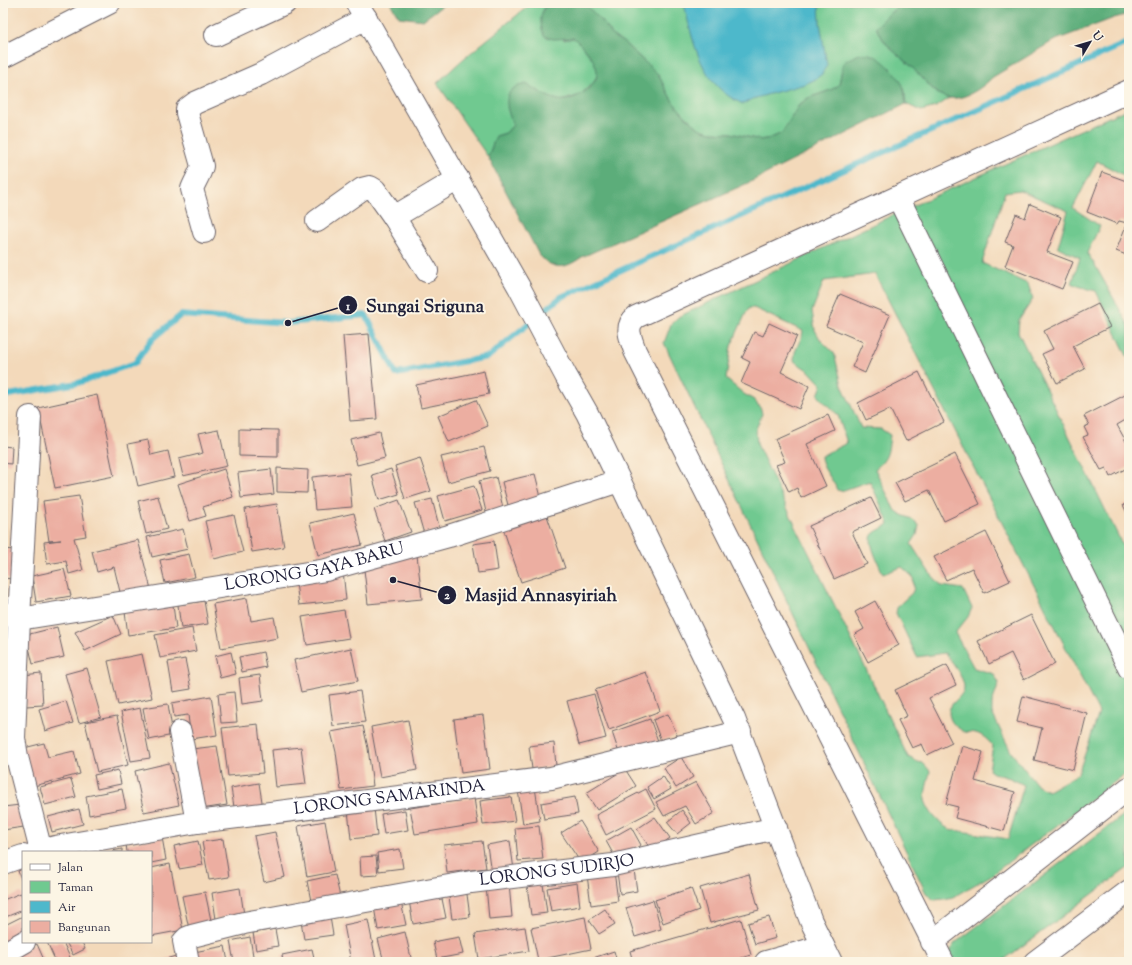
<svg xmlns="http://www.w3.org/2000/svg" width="1132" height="965" viewBox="0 0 1132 965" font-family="'Sorts Mill Goudy',serif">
<rect width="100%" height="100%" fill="#fcf5e5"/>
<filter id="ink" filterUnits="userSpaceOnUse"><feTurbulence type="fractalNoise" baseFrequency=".025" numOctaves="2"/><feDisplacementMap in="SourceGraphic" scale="8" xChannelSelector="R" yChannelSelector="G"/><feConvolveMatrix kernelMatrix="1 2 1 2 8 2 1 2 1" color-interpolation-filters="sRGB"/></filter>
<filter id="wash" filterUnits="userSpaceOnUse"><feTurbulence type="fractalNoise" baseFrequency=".012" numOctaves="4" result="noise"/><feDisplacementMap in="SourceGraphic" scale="16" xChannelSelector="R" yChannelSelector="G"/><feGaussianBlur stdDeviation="0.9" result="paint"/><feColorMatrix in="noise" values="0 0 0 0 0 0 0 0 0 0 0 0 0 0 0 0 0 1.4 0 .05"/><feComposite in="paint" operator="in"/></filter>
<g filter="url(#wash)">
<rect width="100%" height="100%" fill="#f3d9ba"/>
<g fill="#70c990" stroke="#497666" fill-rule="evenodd">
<path d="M532 3H549L545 6 564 40 574 38 582 46 594 61 598 73 594 82 580 95 561 101 545 96 536 89 507 107 513 125 506 133 496 136 488 157 437 83 462 60Z"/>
<path d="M584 3H902L890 13 876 27C884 46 897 53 912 67 921 75 928 86 938 94 942 96 946 97 950 98L936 107 921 111 906 104 904 88 843 63 839 85 831 90 808 98 799 105 782 133 771 138 760 140 731 133 711 132 700 129 686 117 673 102 663 84 658 74 623 42 614 37 602 21Z"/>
<path d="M1129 108V178L1097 161 1073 208 1100 226 1087 253 1095 265 1129 326V360L1096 291 1078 286 1072 283 1080 258 1058 247 1068 211 1020 190 1005 192 982 263 1028 284 1033 299 1019 320 1018 332 1129 558V771L990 876 953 897 944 899 934 900 926 893 664 343 671 324 678 317 897 213ZM875 274 1099 713 1078 774 1048 791 1038 786 1011 752 992 713V703L999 683 994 674 974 668 955 633 968 617 972 608 963 589 942 586 929 572 911 544 917 535 919 525 912 519 902 515 894 509 875 469C889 458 888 451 890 435L881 429 861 428 842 385 834 353 820 339 815 330 812 311 824 281ZM749 308H754L803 331 802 336 795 352 794 361 809 371 822 385 818 395 821 399 838 415 847 443 821 456C821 469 833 478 837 490L841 491 870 481 889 524C884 528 877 530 873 534 866 540 880 566 883 574L902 567 913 577 914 588 912 593 900 604 897 608 896 613 917 657 945 653C951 662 964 677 964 687 964 700 941 703 952 722 954 725 961 730 964 732 968 733 972 732 976 733 983 735 989 741 993 746L989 770 993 773 1010 778 1024 785 1008 839 949 829C939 824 928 811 925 800 924 795 929 777 930 771L923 763 918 762 908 757 866 669 795 525 757 444 756 429 762 414 761 409 754 400 744 394 726 379 731 346 746 313Z"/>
<path d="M1129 811V867L1001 962H949C950 954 950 949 955 943Z"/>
</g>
<g fill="#5cad7a" stroke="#3f685a">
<path d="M390 3H446L423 20 399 17Z"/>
<path d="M549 3H584L602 21 614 37 623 42 658 74 663 84 673 102 686 117 700 129 711 132 731 133 760 140 771 138 782 133 799 105 808 98 831 90 839 85 843 63C850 58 859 52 869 54 881 56 901 77 904 89 905 94 905 99 906 104L748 183 582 257C565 269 554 271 539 255L488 157 496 136 506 133 513 125C509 114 501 97 514 88 517 86 523 85 526 84 538 90 547 98 559 100 572 103 600 85 597 71 595 58 583 47 574 38L553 39 544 36C540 24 538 12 549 3Z"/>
<path d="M902 3H1129V14L1114 18 1053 41 993 77C980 90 957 106 939 94 928 86 920 75 911 66 896 53 884 45 876 27L890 13Z"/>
</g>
<path fill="#4eb8cb" stroke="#386d83" d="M684 3H819L820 23 827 65 822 74 814 80 805 84 752 99 743 104C701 86 693 43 684 3Z"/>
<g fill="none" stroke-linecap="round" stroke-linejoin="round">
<path stroke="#4eb8cb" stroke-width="6" d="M3 396 78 383 135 363 152 339 181 315 288 323 366 315 396 374 488 357 561 297 1129 42"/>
</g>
<g id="blocks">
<g fill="#ecaea1">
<path d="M1102 172 1129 182V256L1116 251 1127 223 1119 221 1117 224 1087 212Z"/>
<path d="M1030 204 1061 217 1047 252 1073 262 1062 289 1005 266 1013 245 1005 242 1016 214 1025 218Z"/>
<path d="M840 294 890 315 865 373 852 367 863 342 826 326Z"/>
<path d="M1098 304 1110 327 1073 346 1085 369 1057 383 1042 354 1053 349 1044 331Z"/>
<path d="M769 323 797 336 781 372 809 386 799 409 741 383 750 362 742 358 754 332 763 336Z"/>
<path d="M369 334 377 419 350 421 343 336Z"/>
<path d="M484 371 489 394 421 408 416 385Z"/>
<path d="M919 372 944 422 906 441 890 409 866 420 858 403Z"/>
<path d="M1129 393V418L1117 425 1129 447V467L1110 477 1106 468 1101 470 1083 437 1088 435 1084 427 1089 425 1084 416Z"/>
<path d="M97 395 114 476 55 488 38 408Z"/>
<path d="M476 400 488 426 449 442 438 416Z"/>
<path d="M828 415 835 431 807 444 826 486 801 498 797 488 789 492 776 465 785 462 775 439Z"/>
<path d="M239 429 278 430V457L239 456Z"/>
<path d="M219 430 227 466 183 476 179 459 203 453 198 434Z"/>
<path d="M379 433 385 458 357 465 351 440Z"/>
<path d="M148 440 151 455 168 451 174 477 138 486 128 444Z"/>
<path d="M3 446 12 447 11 464 3 463Z"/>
<path d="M484 447 490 471 448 482 441 457Z"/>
<path d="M955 454 980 504 944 521 929 490 905 501 895 483Z"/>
<path d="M420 458 431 491 405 499 395 466Z"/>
<path d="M277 468 308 470 307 493 277 492Z"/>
<path d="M224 469 233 497 203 507 206 516 190 521 178 484Z"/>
<path d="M271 469 274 494 241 498 238 473Z"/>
<path d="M391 469 399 494 379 500 372 475Z"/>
<path d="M349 473 352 507 315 510 312 477Z"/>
<path d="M535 474 542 501 509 509 502 482Z"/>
<path d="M496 477 503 508 486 512 479 481Z"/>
<path d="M474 486 482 510 445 521 438 496Z"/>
<path d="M79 496 86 536 74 538 83 570 69 574 66 561 47 564 44 542 61 540 49 541 43 501Z"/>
<path d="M158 496 167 529 146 534 138 501Z"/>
<path d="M871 498 881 518 852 532 867 564 834 579 809 526Z"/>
<path d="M432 499 440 530 424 534 415 503Z"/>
<path d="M399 500 411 532 385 541 374 509Z"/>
<path d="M1129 503V517L1123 505Z"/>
<path d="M277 504 284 547 252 552 245 509Z"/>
<path d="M545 510 565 568 521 582 502 525Z"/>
<path d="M354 513 362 545 318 555 310 523Z"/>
<path d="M234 515 243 552 214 559 205 521Z"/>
<path d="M1129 524V533L1125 526Z"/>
<path d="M183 529 188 549 152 557 147 537Z"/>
<path d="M986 532 1010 581 984 593 972 568 946 580 934 557Z"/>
<path d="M138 540 151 589 121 596 114 567 97 572 92 551Z"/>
<path d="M494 541 498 570 478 573 473 544Z"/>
<path d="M3 549 15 550 13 579 3 578Z"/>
<path d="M189 554 195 577 165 583 160 560Z"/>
<path d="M417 555 422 599 368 604 363 561Z"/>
<path d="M64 569 71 596 36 602 32 576Z"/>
<path d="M343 571 346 600 299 605 295 576Z"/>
<path d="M247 598 251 621 274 617 278 638 221 648 213 604Z"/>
<path d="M204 601 208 624 181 628 178 605Z"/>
<path d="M875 601 899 645 868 662 854 635 864 629 855 612Z"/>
<path d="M173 605 176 628 128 635 125 612Z"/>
<path d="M344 610 349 638 307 645 302 617Z"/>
<path d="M113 615 121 634 85 651 75 632Z"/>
<path d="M1031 615 1055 664 1024 680 1011 653 989 664 978 641Z"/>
<path d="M3 627 10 628 9 645 3 644Z"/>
<path d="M57 627 64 657 33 664 26 635Z"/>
<path d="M192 628 196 651 160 658 155 635Z"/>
<path d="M351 648 358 681 301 692 294 660Z"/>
<path d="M231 652 236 674 220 678 215 656Z"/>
<path d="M263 652 266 667 242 672 239 657Z"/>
<path d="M142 654 152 698 118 705 108 661Z"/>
<path d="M185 659 191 689 173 692 168 662Z"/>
<path d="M947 665 956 685 929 698 952 743 927 755 922 744 912 748 898 720 907 716 895 690Z"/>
<path d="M87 668 101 717 79 723 65 674Z"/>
<path d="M646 672 660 711 609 730 595 690Z"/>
<path d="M41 673 43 705 26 706 23 675Z"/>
<path d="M260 675 263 701 242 704 239 678Z"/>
<path d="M360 691 365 722 333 726 329 695Z"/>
<path d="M234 692 237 722 221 723 218 694Z"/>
<path d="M594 694 606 738 579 745 567 701Z"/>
<path d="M211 696 217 735 191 739 188 715 174 717 172 703Z"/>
<path d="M1023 696 1087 713 1073 770 1034 760 1042 728 1017 722Z"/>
<path d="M66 701 73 723 45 731 39 709Z"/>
<path d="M168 704 173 735 149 740 143 708Z"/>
<path d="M140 708 150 758 131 761 121 712Z"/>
<path d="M668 714 677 735 661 741 653 720Z"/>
<path d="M483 715 490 769 461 773 454 719Z"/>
<path d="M117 716 128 765 97 772 85 722Z"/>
<path d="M650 719 658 741 619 753 612 732Z"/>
<path d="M408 720 417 770 380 777 371 727Z"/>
<path d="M258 724 263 773 228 776 222 728Z"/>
<path d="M363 726 368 748 373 786 341 790 336 752 331 732Z"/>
<path d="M6 734 15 761 3 765V735Z"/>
<path d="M44 743 48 757 74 751 80 774 30 787 20 749Z"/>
<path d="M554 743 556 766 532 769 529 746Z"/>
<path d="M217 746 227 805 201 809 192 749Z"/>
<path d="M962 746 983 752 975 781 1015 792 1004 831 955 818 958 807 946 804Z"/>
<path d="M301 747 306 784 276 787 272 750Z"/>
<path d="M681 757 693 777 676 788 664 768Z"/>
<path d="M169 763 179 805 144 812 135 771Z"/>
<path d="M625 769 636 786 597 810 586 793Z"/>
<path d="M118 770 121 784 97 789 94 775Z"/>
<path d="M663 776 671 789 654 799 647 787Z"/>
<path d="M71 779 76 797 45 805 40 787Z"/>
<path d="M696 782 714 813 696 824 685 806 664 816 656 802Z"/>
<path d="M259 783 263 808 235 813 231 788Z"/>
<path d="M535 787 540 821 523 824 518 790Z"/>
<path d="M122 789 126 808 89 815 86 796Z"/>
<path d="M646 789 656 809 606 835 596 815Z"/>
<path d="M511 797 515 821 483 825 480 801Z"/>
<path d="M575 797 578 814 544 819 541 803Z"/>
<path d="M474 798 478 824 415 834 410 808Z"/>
<path d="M20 805 24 827 3 830V807Z"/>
<path d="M374 808 377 836 351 839 348 810Z"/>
<path d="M79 809 83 824 52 832 48 817Z"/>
<path d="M405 810 408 830 384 834 381 814Z"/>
<path d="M682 810 691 823 677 834 667 822Z"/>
<path d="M655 817 670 838 652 851 637 829Z"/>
<path d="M325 821 334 872 307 877 298 826Z"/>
<path d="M580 821 599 852 581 863 561 833Z"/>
<path d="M539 826 543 859 518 861 515 828Z"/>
<path d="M631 827 641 845 616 859 606 841Z"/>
<path d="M275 832 285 877 264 882 254 836Z"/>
<path d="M5 834 8 849 3 850V835Z"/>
<path d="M162 837 166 860 151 863V852H127L126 844Z"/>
<path d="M223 839 229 877 209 880 202 842Z"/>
<path d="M198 841 203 865 179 869 174 846Z"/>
<path d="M482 841 486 868 447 873 444 845Z"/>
<path d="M510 841 514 870 491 873 487 845Z"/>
<path d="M122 849V852H112V851Z"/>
<path d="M400 849 403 868 379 871 377 853Z"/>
<path d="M376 856 378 875 361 876 360 857Z"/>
<path d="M170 864 183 930 151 936V868Z"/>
<path d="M23 869V884L18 871Z"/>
<path d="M634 870 637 891 620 894 617 872Z"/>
<path d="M614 871 618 901 591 905 587 875Z"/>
<path d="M749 874 759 910 710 923 700 888Z"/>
<path d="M335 875 341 901 312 906 307 881Z"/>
<path d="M542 877 547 913 531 915 526 879Z"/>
<path d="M577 883 580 906 551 911 547 888Z"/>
<path d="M509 884 512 917 489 919 486 886Z"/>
<path d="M466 887 470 917 452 919 448 889Z"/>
<path d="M240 888 244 915 216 919 212 893Z"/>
<path d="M691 888 699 910 663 923 655 900Z"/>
<path d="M205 892 212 925 189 929 182 896Z"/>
<path d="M21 893 23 898V910L3 918V900Z"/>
<path d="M441 894 446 918 413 924 409 900Z"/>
<path d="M653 900 661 929 635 937 626 908Z"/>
<path d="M401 902 406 925 378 930 374 907Z"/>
<path d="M605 909 615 924 599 934 589 920Z"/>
<path d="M329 911 333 935 304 939 300 916Z"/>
<path d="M23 916V936L3 946V926Z"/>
<path d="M585 917 591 949 538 960 531 928Z"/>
<path d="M769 917 776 938 755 944 748 923Z"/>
<path d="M741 919 751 955 728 962H633L630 951Z"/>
<path d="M368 920 376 960 366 962H351L344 925Z"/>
<path d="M525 927 529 951 479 959 475 934Z"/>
<path d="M275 929 278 946 256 950 253 933Z"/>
<path d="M405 932 412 962H384L378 939Z"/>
<path d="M250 937 254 962H234L230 941Z"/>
<path d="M459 937 463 954 437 959 433 942Z"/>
<path d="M47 942H63L72 962H56Z"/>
<path d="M66 942H82L85 949 73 955Z"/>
<path d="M37 944 44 960 41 962H10L8 956Z"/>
<path d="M225 946 228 962H196L194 952Z"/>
<path d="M312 949 315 962H283L282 955Z"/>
<path d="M614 951 617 962H581Z"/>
<path d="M182 954 184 962H156Z"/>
<path d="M571 958 572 962H558Z"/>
</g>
</g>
</g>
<g filter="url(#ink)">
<use href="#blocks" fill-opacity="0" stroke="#6b6267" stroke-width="1"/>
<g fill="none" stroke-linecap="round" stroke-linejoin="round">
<g stroke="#6b6267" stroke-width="24">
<g id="minor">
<path d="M216 35 285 3"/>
<path d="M3 57 109 3"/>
<path d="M898 197 1129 668"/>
<path d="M394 217 427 271"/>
<path d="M317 221 362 189 370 187 375 190 394 217 458 179"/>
<path d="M204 232 192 189C195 181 200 174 202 166L187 113V109L195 103 261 74 366 18"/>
<path d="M30 417 19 619 14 738 17 757 41 851"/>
<path id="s1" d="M3 613 19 619 326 570 449 536 619 481"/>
<path d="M180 732 197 822"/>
<path id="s2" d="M37 852 55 847 197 822 551 778 740 732"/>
<path d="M3 863 23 856"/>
<path d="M932 942 1129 788"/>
<path d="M3 954 24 942"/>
<path id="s3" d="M188 962 184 941 187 938 192 936 244 923 471 882 613 865 776 828"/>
<path d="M766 962 823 946"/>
<path d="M943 962 635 351C631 338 624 327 636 317L1129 91"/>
<path d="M1035 962 1129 891"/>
</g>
</g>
<g stroke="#6b6267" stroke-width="24">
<path id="major" d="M357 3 519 287 566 376 587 413 734 719 811 921 831 962"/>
</g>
<use href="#minor" stroke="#fff" stroke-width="22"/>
<use href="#major" stroke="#fff" stroke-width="22"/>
</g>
</g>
<g text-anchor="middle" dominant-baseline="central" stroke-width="4" stroke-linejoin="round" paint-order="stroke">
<g font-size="17" fill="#22223b" stroke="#fcf5e5">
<text stroke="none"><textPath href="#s1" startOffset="317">LORONG GAYA BARU</textPath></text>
<text stroke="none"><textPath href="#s2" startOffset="357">LORONG SAMARINDA</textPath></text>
<text stroke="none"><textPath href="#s3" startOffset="402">LORONG SUDIRJO</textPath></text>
</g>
</g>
<path fill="none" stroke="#22223b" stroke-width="1.5" d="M288 323L348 305M393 580L447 595"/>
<g fill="#22223b" stroke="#fcf5e5" stroke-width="1.5">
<circle cx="288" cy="323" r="4"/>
<circle cx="393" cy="580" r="4"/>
<circle cx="348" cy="305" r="10"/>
<circle cx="447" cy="595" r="10"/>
</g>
<g font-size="12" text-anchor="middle" font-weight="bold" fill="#fff">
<text x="348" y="310">1</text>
<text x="447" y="599">2</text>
</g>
<g font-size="18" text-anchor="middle" font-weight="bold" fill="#22223b" stroke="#fcf5e5" stroke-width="4" stroke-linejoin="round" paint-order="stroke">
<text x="425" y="312">Sungai Sriguna</text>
<text x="541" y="601">Masjid Annasyiriah</text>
</g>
<rect width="1132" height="965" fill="none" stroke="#fcf5e5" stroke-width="16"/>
<rect x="22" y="851" width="130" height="92" fill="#fcf5e5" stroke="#a5a1a1"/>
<rect x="30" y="864" width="20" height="6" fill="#ffffff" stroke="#a5a1a1"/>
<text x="58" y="871" font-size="12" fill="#22223b">Jalan</text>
<rect x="30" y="881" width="20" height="12" fill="#70c990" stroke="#a5a1a1"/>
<text x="58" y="891" font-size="12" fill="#22223b">Taman</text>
<rect x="30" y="901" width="20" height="12" fill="#4eb8cb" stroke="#a5a1a1"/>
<text x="58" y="911" font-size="12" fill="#22223b">Air</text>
<rect x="30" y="921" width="20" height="12" fill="#ecaea1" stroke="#a5a1a1"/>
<text x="58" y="931" font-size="12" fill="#22223b">Bangunan</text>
<g transform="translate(1090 42) rotate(52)" stroke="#fcf5e5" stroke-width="3" paint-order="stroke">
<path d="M0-3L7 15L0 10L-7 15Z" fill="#22223b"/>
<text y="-6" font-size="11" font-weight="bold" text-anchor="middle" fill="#22223b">U</text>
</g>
</svg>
